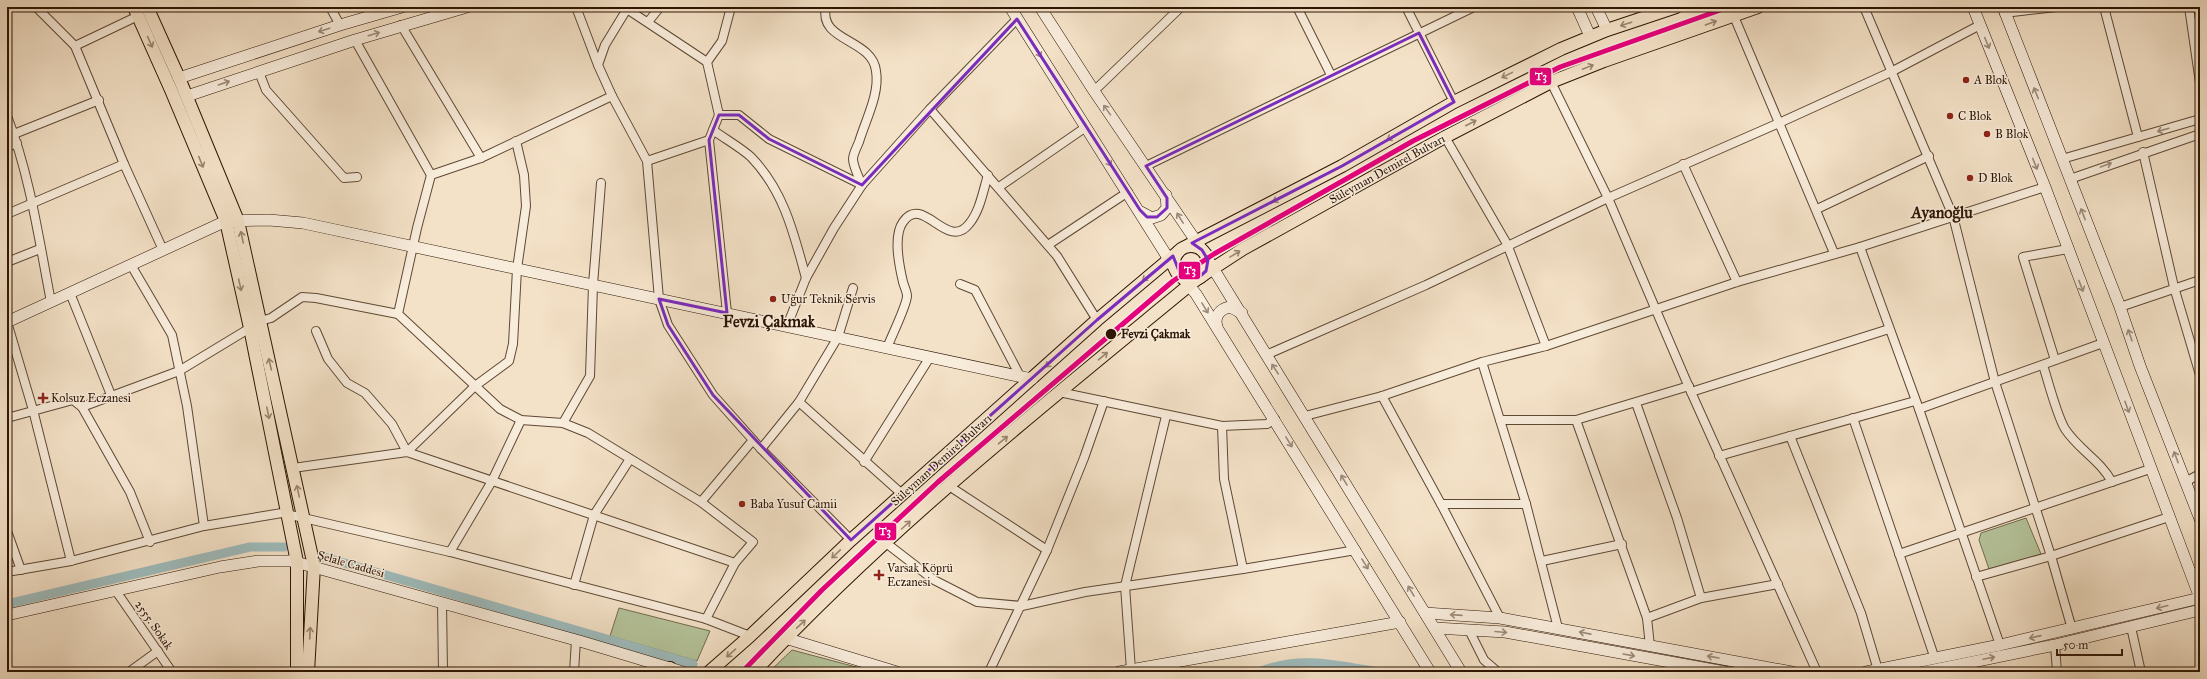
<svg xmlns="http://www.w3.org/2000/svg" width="2207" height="679" viewBox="0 0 2207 679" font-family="'IM FELL Great Primer',serif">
<rect width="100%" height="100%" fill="#f4e2c8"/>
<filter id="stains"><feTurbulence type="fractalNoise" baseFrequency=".005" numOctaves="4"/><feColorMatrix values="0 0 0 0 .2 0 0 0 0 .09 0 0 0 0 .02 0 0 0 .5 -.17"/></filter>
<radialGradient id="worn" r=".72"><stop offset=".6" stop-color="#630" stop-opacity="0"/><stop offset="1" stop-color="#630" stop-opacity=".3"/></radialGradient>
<g fill="#b5c49b" stroke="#716c4f">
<path d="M2026 518 2041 554 1989 569 1979 540 1981 533Z"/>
<path d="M619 608 710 631 697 661 610 636Z"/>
<path d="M792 650 875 672H769Z"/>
</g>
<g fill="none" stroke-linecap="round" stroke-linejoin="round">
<g stroke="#9ebcbd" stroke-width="9">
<path d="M317 555 693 664"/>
<path d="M7 604 250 547H284"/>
<path d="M1259 672C1299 655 1337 665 1378 672"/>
</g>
<g stroke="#5f4834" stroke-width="10">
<g id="street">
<path d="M36 7 75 46 124 164 163 250"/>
<path d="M330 7 340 25"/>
<path d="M576 7 598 65"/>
<path d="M826 7C818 42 872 38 876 71 880 94 865 121 859 142 857 147 853 154 853 159 853 166 859 178 862 185"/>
<path d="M1297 7 1331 75"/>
<path d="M1406 7 1454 102"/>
<path d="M1864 7 1953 216 1995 382 2051 556 2072 629"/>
<path d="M2104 7 2138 137"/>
<path d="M2189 7 2200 83"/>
<path d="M2004 13 2056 7"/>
<path d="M1733 14 1834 253"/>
<path d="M648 22 660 7"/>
<path d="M401 25 481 158"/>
<path d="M355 40 431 175"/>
<path d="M75 46 138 16"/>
<path d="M707 62 722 41 731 7"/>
<path d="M259 72 266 90 344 178 357 177"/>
<path d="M1551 82 1608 198 1691 392 1817 672"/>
<path d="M1094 91 1181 7"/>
<path d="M612 96 481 158 431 175 417 228 398 314 500 409 521 420 563 423 588 433 701 502 753 542 735 563 706 619"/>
<path d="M930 109 1057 256 1097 320"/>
<path d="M719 115H739L769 139 862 185"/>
<path d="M7 116C30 175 39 240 51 302"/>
<path d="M713 130C725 139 740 147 751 157 784 191 794 234 806 278"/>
<path d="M14 134 99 100"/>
<path d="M1445 137 1507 244 1546 346"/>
<path d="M7 147 17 143"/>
<path d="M2143 152 2174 287 2200 375"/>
<path d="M2062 159 2200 119"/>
<path d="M647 161 709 140"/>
<path d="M1683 164 1737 282"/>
<path d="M1146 166 1474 7"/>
<path d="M2070 179 2200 134"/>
<path d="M999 187 1086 127"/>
<path d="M1817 209 1929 156"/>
<path d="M7 214 124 164"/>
<path d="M1048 245 1128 192"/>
<path d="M1860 247 1919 409 2000 645"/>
<path d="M7 262 40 249"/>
<path d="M131 265 172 335 187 406 204 526"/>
<path d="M960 284 975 290 1020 376"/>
<path d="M70 293 111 395"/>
<path d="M2120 307 2200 280"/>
<path d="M727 313 709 140 719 115 707 62 627 9 605 45 598 65 612 96 647 161 659 299 668 325 713 395 761 449 851 540"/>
<path d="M260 321 271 318 302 297 316 298 398 314"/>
<path d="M7 322 33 410 71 561"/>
<path d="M787 326 806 278 834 228 862 185 930 109 1017 19"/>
<path d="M316 331 328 359 347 383 365 393 392 424 407 452 475 386 509 361 513 344 517 269 526 206 524 175 516 141"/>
<path d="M887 348C891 337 907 305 907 296 907 292 904 286 903 282 899 265 893 236 903 222 923 193 947 252 969 224 980 211 983 191 988 175"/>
<path d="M1266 355 1426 285 1608 198 1779 123 1891 72 1980 25"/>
<path d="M2055 360 2023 257 2068 249"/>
<path d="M1482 362 1526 504 1558 628"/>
<path d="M2043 365C2048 381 2057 416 2065 429 2079 450 2100 460 2112 482"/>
<path d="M1059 392 1222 426 1267 424 1275 419"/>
<path d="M1691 392 1889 329"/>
<path d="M1382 396 1441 504 1500 618"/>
<path d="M799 402 902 494"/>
<path d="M1636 403 1677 518 1701 598"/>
<path d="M82 407 130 492 150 542"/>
<path d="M1919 409 2103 343"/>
<path d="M1305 416 1382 396 1482 362 1546 346 1737 282 1860 247 2045 187"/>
<path d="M7 418 73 400 82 407 179 371 250 328"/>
<path d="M1853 418 1935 659"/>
<path d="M1500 420H1576L1689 386"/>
<path d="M1576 420 1647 618 1650 646"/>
<path d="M563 423 590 376 593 285 601 183"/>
<path d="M1222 426 1224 479 1243 569"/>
<path d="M1790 436 1861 613 1878 670"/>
<path d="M761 449 799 402 838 337 853 288"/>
<path d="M1719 456 1915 401"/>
<path d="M864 462 930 357"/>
<path d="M293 468 407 452 735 563"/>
<path d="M2185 482 2200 474"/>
<path d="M949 486 1047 550"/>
<path d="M701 502 753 440"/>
<path d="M1441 504H1526"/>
<path d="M7 531 21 570"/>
<path d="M886 543 934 580 977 602 1022 606 1085 592 1243 569 1356 550"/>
<path d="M450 552 492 481 521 420"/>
<path d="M1899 554 2150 469"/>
<path d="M1542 561 1622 544"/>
<path d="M7 572 71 561 204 526 282 513 450 552 706 619 750 636"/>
<path d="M1976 577 2051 556 2169 517"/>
<path d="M574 585 594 515 630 459"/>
<path d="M116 591 172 672"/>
<path d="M442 603 443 672"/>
<path d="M1647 618 1701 598 1778 584"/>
<path d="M2131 627 2141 672"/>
<path d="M1469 630 1484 660 1498 672"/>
<path d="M2055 645 2057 672"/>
<path d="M1131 670 1125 586 1166 416"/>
<path d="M7 671 8 672"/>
<path d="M129 672 158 651"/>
<path d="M574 672 576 640"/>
<path d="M989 672 1047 550 1084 458 1104 401"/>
</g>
</g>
<g stroke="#2d1403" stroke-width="12">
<g id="secondary">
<path d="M1010 7 1175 269"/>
<path d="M1040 7 1094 91 1202 250"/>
<path d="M1577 7 1590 36"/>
<path d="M1596 7 1607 30"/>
<path d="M1973 7 2045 187 2200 598"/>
<path d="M2003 7 2120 307 2140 366 2200 519"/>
<path d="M179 78 340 25 402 7"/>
<path d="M187 96 355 40 467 7"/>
<path d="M1141 212 1152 218 1161 215 1167 208 1166 195"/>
<path d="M1208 260 1461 672"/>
<path d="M1182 277 1196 294 1430 672"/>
<path d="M7 322 226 221 269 220 303 223 1032 379"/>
<path d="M1217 327C1214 317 1219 309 1230 307L1242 313"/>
<path d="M1425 613 1500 618 1792 672"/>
<path d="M7 615 220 567 258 561H292L583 642 683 672"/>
<path d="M1435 628 1505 632 1725 672"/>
<path d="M785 638 897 672"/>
<path d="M1119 672 1400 622"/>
<path d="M1866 672 2000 645 2200 598"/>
<path d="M1924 672 2055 645 2200 610"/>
</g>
</g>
<g stroke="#2d1403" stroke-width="14">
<g id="primary">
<path d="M134 7 171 90 226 221 250 328 297 562V672"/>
<path d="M147 7 179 78 238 221 314 566 308 672"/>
<path d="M1187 246 1342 166 1454 102 1561 49 1607 30 1676 7"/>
<circle cx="1191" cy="263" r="17"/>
<path d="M1203 275 1243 249 1445 137 1551 82 1604 61 1758 7"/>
<path d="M670 668 672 672"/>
<path d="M709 672 750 636 851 540 1097 320 1178 252"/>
<path d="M754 672C888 528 1046 403 1198 278"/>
</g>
</g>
<use href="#street" stroke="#f8ecdb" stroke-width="8"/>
<use href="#secondary" stroke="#f8ecdb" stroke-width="11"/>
<use href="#primary" stroke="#f4e2c8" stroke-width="12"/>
<g stroke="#f8ecdb" stroke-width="8">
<path id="tram-1" d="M742 672 822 590 938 482 1173 281 1214 254 1413 141 1560 67 1729 7"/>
</g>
<use href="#tram-1" stroke="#e5007d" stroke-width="5"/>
</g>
<defs><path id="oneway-shaft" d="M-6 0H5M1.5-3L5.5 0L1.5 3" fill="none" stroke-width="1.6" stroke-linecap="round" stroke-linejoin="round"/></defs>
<g stroke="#9a856f">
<use href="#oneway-shaft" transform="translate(1711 23) rotate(-20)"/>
<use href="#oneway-shaft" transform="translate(1626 24) rotate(162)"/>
<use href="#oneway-shaft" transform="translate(150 42) rotate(66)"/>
<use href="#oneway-shaft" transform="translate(1588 67) rotate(-22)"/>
<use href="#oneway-shaft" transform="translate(1507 75) rotate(154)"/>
<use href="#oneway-shaft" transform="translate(1471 123) rotate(-27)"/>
<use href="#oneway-shaft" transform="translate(1392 137) rotate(150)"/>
<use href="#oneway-shaft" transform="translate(201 162) rotate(68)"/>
<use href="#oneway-shaft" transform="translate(1278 199) rotate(153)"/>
<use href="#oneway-shaft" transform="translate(242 237) rotate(-102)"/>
<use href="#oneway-shaft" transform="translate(1235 254) rotate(-32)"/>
<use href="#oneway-shaft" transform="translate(1147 277) rotate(140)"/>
<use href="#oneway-shaft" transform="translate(240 285) rotate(77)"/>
<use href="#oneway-shaft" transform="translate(1103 356) rotate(-40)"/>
<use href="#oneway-shaft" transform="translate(1050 363) rotate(137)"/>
<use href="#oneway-shaft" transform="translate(270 364) rotate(-103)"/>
<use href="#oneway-shaft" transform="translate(268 413) rotate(78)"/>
<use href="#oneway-shaft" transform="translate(1003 440) rotate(-40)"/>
<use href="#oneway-shaft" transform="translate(298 491) rotate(-102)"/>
<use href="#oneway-shaft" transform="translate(906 525) rotate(-42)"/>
<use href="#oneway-shaft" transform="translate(836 554) rotate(136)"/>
<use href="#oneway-shaft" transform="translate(801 624) rotate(-43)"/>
<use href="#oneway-shaft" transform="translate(310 633) rotate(-87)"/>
<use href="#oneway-shaft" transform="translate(731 653) rotate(139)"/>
</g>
<g stroke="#9d8b7a">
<use href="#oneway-shaft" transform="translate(324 30) rotate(162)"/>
<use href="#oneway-shaft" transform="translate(374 34) rotate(-17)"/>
<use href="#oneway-shaft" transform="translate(1987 43) rotate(68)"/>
<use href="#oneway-shaft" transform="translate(1038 52) rotate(58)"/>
<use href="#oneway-shaft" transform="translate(224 83) rotate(-19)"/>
<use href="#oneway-shaft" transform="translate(2036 93) rotate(-112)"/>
<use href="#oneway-shaft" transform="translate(1107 110) rotate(-125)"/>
<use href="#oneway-shaft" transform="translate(2163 130) rotate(164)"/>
<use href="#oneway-shaft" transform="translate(1108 161) rotate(57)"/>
<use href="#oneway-shaft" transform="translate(2035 164) rotate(68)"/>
<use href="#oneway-shaft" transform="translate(2106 165) rotate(-20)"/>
<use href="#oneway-shaft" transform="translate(2083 214) rotate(-111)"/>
<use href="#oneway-shaft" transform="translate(1180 218) rotate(-122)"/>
<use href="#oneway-shaft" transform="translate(2081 286) rotate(69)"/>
<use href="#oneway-shaft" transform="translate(1205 308) rotate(58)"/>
<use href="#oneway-shaft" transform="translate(2130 335) rotate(-109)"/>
<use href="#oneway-shaft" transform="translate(1275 369) rotate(-123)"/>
<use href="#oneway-shaft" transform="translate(2127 407) rotate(70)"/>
<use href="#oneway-shaft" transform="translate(1289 442) rotate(58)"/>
<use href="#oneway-shaft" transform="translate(2176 457) rotate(-111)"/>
<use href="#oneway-shaft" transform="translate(1344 480) rotate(-121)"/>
<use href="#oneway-shaft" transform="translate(1365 564) rotate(58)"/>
<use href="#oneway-shaft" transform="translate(1411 591) rotate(-121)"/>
<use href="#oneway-shaft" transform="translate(2162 607) rotate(166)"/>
<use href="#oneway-shaft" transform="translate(1456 615) rotate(-176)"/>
<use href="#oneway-shaft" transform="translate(1501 632) rotate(5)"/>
<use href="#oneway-shaft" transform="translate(1585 633) rotate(-169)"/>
<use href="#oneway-shaft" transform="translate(2035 637) rotate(167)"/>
<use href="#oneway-shaft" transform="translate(1629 655) rotate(10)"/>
<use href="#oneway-shaft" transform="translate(1713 657) rotate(-170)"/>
<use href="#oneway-shaft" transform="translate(1989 658) rotate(-12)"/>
</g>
<path fill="none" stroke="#7b2cbf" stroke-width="3" stroke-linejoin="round" d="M1017 19 1140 210 1147 217H1157L1167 208V198L1146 166 1419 33 1454 102 1342 166 1192 243 1202 250 1208 260 1206 271 1198 278 1181 276 1173 256 1097 320 851 540 713 395 668 325 659 299 727 313 709 140 719 115H739L769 139 862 185Z"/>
<g fill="#8f2418" stroke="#f8ecdb" stroke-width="1.5">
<circle cx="1966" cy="80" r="4"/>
<circle cx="1950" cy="116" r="4"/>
<circle cx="1987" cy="134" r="4"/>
<circle cx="1970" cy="178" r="4"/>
<circle cx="773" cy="299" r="4"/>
<path d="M41 392h4v4h4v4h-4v4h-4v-4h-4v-4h4z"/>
<circle cx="742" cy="504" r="4"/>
<path d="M877 569h4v4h4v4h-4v4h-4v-4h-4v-4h4z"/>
</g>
<circle fill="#2d1403" stroke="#f8ecdb" stroke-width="1.5" cx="1111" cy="334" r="6"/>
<g text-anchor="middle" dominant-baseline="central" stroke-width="3" stroke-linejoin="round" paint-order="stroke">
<g font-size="12" fill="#2d1403" stroke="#f8ecdb" text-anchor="start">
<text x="1974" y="80">A Blok</text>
<text x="1958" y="116">C Blok</text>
<text x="1995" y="134">B Blok</text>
<text x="1978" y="178">D Blok</text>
<text x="781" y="299">Uğur Teknik Servis</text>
<text x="51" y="398">Kolsuz Eczanesi</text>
<text x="750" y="504">Baba Yusuf Camii</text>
<text x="887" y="568">Varsak Köprü<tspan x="887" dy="14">Eczanesi</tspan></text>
</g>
<g font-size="12" fill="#2d1403" stroke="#f8ecdb">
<text transform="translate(1387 169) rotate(-29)">Süleyman Demirel Bulvarı</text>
<text transform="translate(941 460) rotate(-42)">Süleyman Demirel Bulvarı</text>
<text transform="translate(351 564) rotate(16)">Şelale Caddesi</text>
<text transform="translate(154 625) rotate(55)">2555. Sokak</text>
</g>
<g font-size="12" font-weight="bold" fill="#2d1403" stroke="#f8ecdb" text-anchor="start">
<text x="1121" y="334">Fevzi Çakmak</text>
</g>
<g font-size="16" font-weight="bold" fill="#2d1403" stroke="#f8ecdb">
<text x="1942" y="212">Ayanoğlu</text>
<text x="769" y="321">Fevzi Çakmak</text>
</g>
</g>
<g stroke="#f8ecdb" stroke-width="1.5">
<rect x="1529" y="67" width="23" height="19" rx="4" fill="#e5007d"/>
<rect x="1178" y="261" width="23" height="19" rx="4" fill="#e5007d"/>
<rect x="874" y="522" width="23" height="19" rx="4" fill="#e5007d"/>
</g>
<g font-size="11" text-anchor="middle" font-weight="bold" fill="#fff">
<text x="1541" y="80">T3</text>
<text x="1190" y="274">T3</text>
<text x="885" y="535">T3</text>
</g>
<rect width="2207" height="679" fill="none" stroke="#f4e2c8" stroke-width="24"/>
<rect x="8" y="8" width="2191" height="663" fill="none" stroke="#2d1403" stroke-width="2"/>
<rect x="12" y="12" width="2183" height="655" fill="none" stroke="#2d1403"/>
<path d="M2057 649v6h65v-6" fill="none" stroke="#2d1403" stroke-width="2"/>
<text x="2063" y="649" font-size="12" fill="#2d1403" stroke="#f8ecdb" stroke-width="3" paint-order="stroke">50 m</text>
<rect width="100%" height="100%" filter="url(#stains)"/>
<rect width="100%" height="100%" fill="url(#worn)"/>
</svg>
